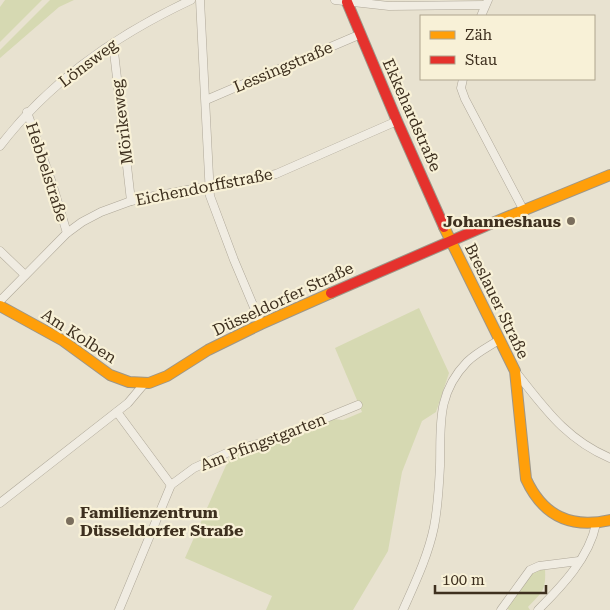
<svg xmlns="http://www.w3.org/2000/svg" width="610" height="610" viewBox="0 0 610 610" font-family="'Roboto Serif',serif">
<rect width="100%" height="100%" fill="#e8e2d0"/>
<g fill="#d6d9b2">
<path d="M5 0H42L0 42V7Z"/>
<path d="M50 0H74L59 7 0 58V50Z"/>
<path d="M419 308 449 373 436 412 422 421 402 472 388 551 353 610H266L272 596 185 558 231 454 270 444 333 419 343 420 362 412 335 348Z"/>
<path d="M545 568C546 591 543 591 528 607L530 610H509L506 607 533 571Z"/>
</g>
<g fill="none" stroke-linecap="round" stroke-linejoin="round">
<g stroke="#aea798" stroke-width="9">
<g id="street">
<path d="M200 0 210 196 234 260 261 324"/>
<path d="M335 0 389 6 485 5"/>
<path d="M481 16 488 0"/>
<path d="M113 43 131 201"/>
<path d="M463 79 461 88 465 99 523 209"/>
<path d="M206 100 361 34"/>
<path d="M27 112 52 183 67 233"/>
<path d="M0 146C49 82 118 34 191 0"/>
<path d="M0 251 25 275"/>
<path d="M0 301 67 233 82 222 101 212 131 201 154 196 276 174 397 121"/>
<path d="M515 371C544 407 565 439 610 458"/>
<path d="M117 412 171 485"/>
<path d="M171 485 194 468 231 451 272 440 358 405"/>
<path d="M0 503 128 403 144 384"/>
<path d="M119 610 171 485"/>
<path d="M403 610C415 583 428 556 434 527 438 507 439 486 440 466 441 426 436 394 467 362 476 353 488 347 499 340"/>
<path d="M501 610 530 570 539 566 579 561"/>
<path d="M538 610C562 586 589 558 596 524"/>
</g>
</g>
<g stroke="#9d9688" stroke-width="12">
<g id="slow">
<path d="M490 224 610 175"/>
<path d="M444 227 515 371 526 479C543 516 571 529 610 520"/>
<path d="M0 306 62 340 110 375 129 382 149 383 167 376 208 350 261 324 331 293"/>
</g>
</g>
<g stroke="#9d9688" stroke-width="12">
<g id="jam">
<path d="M347 2 397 121 444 227"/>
<path d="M331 293 490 224"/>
</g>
</g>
<use href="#street" stroke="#f0ece2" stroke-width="8"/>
<use href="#slow" stroke="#ff9f0a" stroke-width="10"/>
<use href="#jam" stroke="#e5322d" stroke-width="10"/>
</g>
<g fill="#7a6e5d" stroke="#f8f1d7" stroke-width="2">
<circle cx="571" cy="221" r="5"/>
<circle cx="70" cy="521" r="5"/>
</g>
<g text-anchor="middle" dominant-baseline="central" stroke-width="4.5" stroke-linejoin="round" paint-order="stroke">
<g font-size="16" fill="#3e301f" stroke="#f8f1d7">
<text transform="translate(88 63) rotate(-37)">Lönsweg</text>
<text transform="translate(283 67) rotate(-23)">Lessingstraße</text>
<text transform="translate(412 115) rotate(66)">Ekkehardstraße</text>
<text transform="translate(122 122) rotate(-97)">Mörikeweg</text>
<text transform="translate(47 172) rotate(72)">Hebbelstraße</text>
<text transform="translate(204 187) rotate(-11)">Eichendorffstraße</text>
<text transform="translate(283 299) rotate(-25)">Düsseldorfer Straße</text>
<text transform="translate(497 301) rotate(64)">Breslauer Straße</text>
<text transform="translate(79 336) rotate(33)">Am Kolben</text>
<text transform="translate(263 442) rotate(-21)">Am Pfingstgarten</text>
</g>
<g font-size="16" font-weight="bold" fill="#3e301f" stroke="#f8f1d7" text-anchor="end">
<text x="561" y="221">Johanneshaus</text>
<text x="80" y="512" text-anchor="start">Familienzentrum<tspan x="80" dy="18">Düsseldorfer Straße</tspan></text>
</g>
</g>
<rect x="420" y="15" width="175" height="65" fill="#f8f1d7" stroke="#aea48d"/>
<rect x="430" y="31" width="25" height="8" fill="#ff9f0a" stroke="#aea48d"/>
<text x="465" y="40" font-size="15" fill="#3e301f">Zäh</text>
<rect x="430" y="56" width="25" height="8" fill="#e5322d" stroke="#aea48d"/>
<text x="465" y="65" font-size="15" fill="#3e301f">Stau</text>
<path d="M435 585v8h111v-8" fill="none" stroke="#3e301f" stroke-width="2.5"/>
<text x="442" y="585" font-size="15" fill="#3e301f" stroke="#f8f1d7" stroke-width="4" paint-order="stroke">100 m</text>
</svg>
